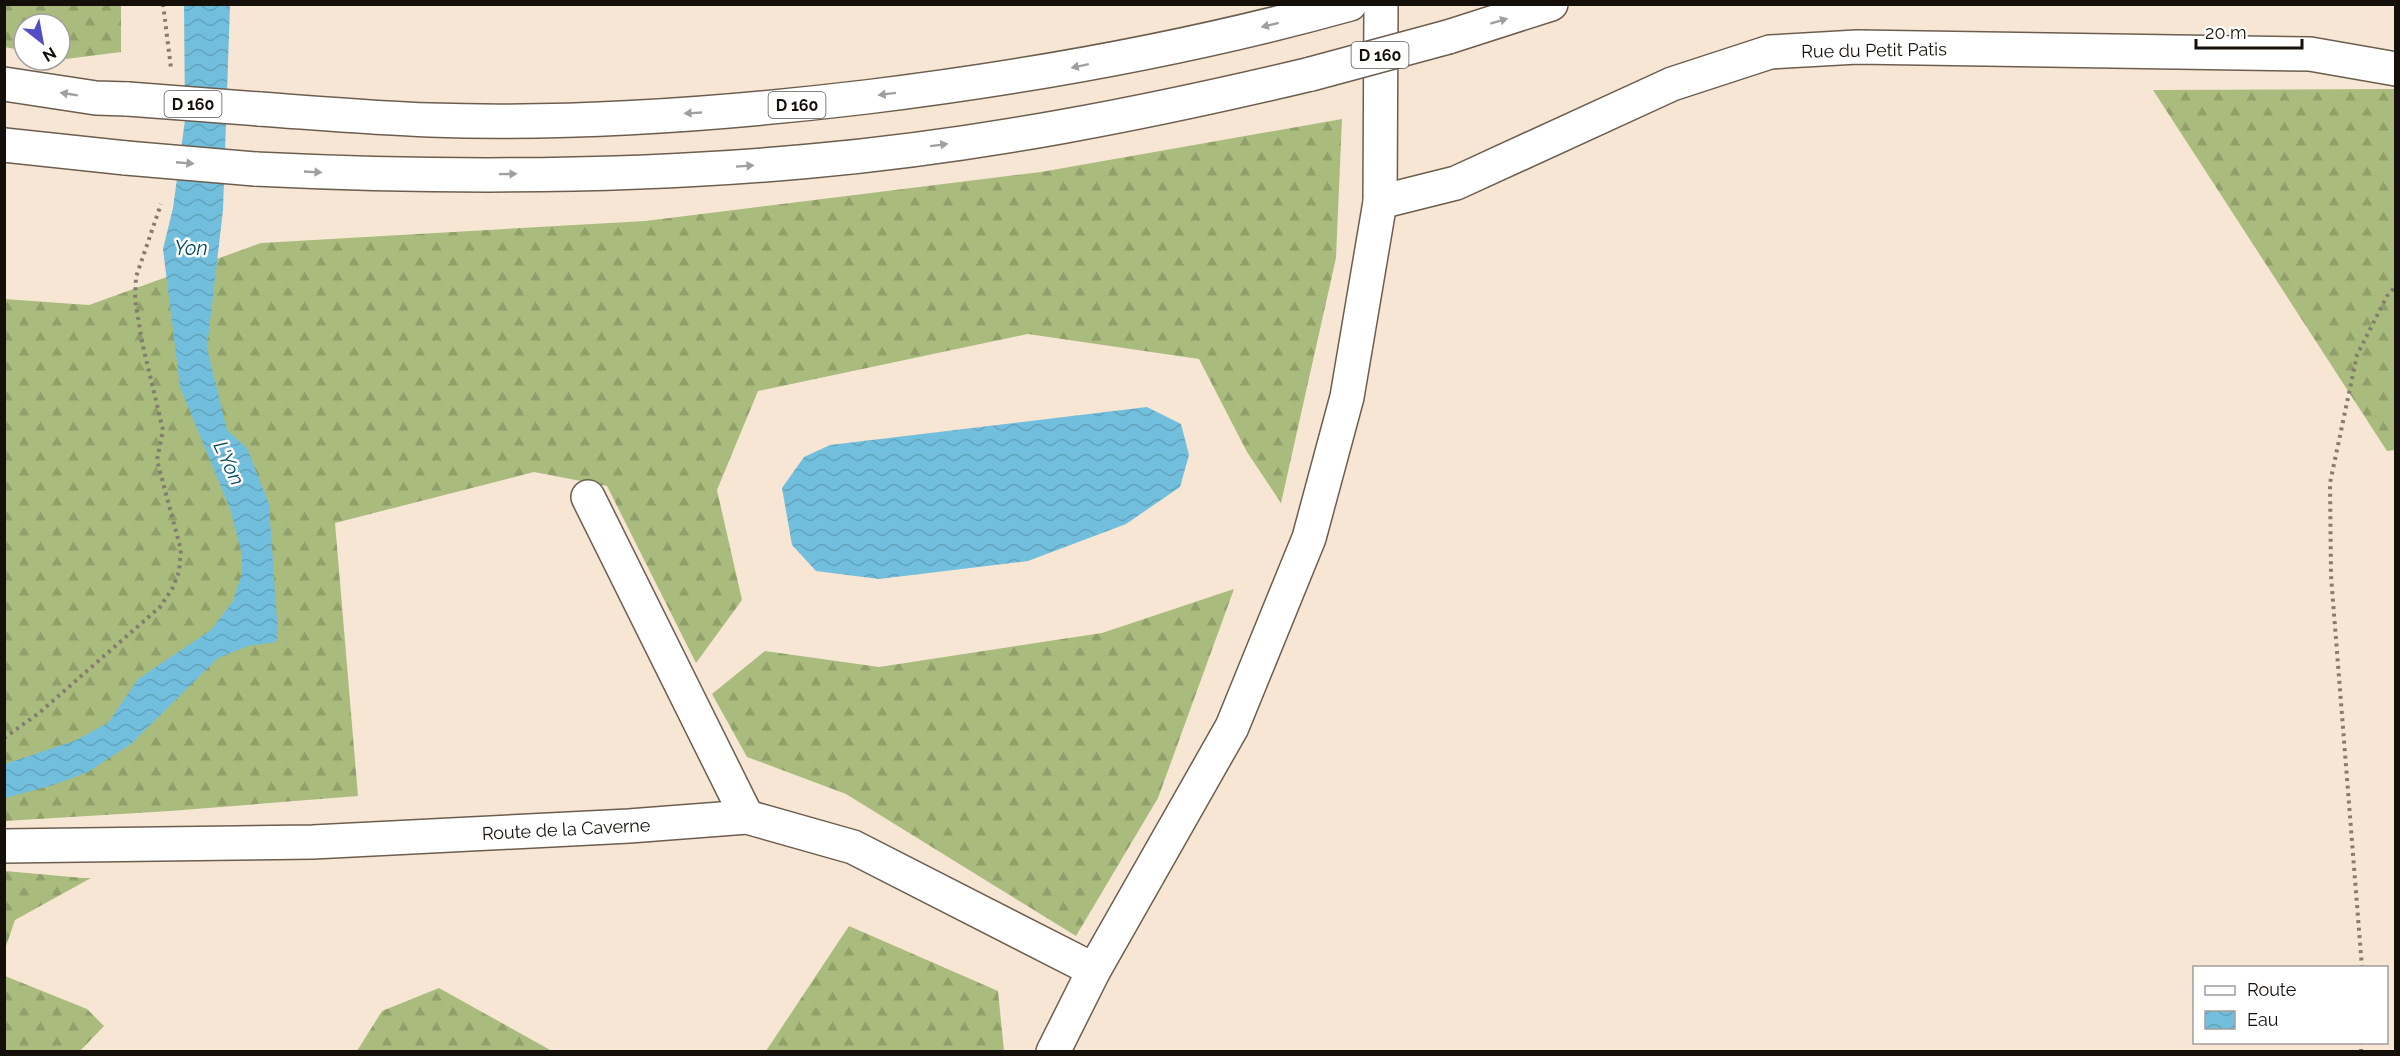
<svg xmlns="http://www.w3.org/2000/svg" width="2400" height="1056" viewBox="0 0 2400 1056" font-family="Raleway,sans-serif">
<defs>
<pattern id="forest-firs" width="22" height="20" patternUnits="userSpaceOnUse" patternTransform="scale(1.5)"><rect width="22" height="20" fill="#a9bc7d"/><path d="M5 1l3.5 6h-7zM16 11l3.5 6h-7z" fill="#91a06b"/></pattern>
<pattern id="water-waves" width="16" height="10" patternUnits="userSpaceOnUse" patternTransform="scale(1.5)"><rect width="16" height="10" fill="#72bfdd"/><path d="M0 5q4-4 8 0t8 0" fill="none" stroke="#62a3bc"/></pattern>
</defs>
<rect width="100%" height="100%" fill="#f7e6d4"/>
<g fill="url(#forest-firs)">
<path d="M4 5H121V52L66 59 60 57V24H24V51L5 47Z"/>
<path d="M2395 89 2396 450 2387 451 2153 90Z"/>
<path d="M1342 119 1336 258 1281 503 1247 452 1199 359 1028 334 758 391 717 490 742 600 696 663 607 486 534 472 335 523 358 796 170 811 5 821 4 299 89 305 261 243 645 221 1041 172Z"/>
<path d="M1234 589 1158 798 1076 936 846 794 747 757 712 694 765 651 879 667 1102 633Z"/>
<path d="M5 871 83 878H91L15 920 5 949Z"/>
<path d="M849 926 998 991 1004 1051H766Z"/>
<path d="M5 976 87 1009 104 1026 80 1051H5Z"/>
<path d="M439 988 552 1051H357L382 1011Z"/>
</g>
<g fill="url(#water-waves)">
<path d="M184 5H230L223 210 207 348 227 430 247 448 269 504 278 634 276 642 248 646 218 658 131 744 88 772 53 785 5 798V764L74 741 108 723 138 679 211 630 233 601 242 573V555L230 509 180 387 163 249 173 208 185 120Z"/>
<path d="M1147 407 1181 424 1189 455 1180 487 1126 524 1028 561 879 579 816 571 792 545 782 488 804 457 830 445Z"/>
</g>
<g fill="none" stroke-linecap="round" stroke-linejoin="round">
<g stroke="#6c5e4f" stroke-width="36">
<g id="minor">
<path d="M1380 202 1456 183 1672 84 1770 52 1857 47 2310 54 2396 69"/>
<path d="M588 497 747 817"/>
<path d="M4 846 313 842 629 826 747 817 853 847 1094 970"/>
<path d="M1053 1052 1094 970 1232 727 1309 538 1347 397 1380 202 1381 4"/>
</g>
</g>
<g stroke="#6c5e4f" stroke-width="36">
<g id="highway">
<path d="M1448 37 1551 4"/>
<path d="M4 84 96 98 128 99"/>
<path d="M259 109C316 113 373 118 430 120 575 125 723 114 866 97 1029 77 1192 48 1350 4"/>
<path d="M4 145 126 158"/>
<path d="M255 169C440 178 626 178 811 161 980 146 1147 113 1311 74"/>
</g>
</g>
<g stroke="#867b6f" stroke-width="4" stroke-dasharray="3 4.5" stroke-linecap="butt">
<path d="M163 4 171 68"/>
<path d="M4 738 39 713 160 607 172 589 179 572 181 550 157 460 163 430 142 342 135 299 136 277 161 204"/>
<path d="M2362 968 2331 576 2330 483 2357 355 2387 296 2396 286"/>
<path d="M2361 1052V1042"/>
</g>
<use href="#minor" stroke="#fff" stroke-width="33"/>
<use href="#highway" stroke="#fff" stroke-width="33"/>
<g stroke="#6c5e4f" stroke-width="36" stroke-linecap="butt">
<g id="highway-bridge">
<path d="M1311 74 1448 37"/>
<path d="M128 99 259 109"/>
<path d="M126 158 255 169"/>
</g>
</g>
<use href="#highway-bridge" stroke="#fff" stroke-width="33"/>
</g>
<defs><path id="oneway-solid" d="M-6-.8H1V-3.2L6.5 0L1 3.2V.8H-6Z" transform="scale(1.5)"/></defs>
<g fill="#a19f9d">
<use href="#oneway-solid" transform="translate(1499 21) rotate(-17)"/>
<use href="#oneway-solid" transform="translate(1270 25) rotate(166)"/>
<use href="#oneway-solid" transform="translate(1080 66) rotate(168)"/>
<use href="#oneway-solid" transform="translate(69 94) rotate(-171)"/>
<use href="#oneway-solid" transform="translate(887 94) rotate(173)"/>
<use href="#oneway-solid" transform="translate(693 113) rotate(177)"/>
<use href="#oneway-solid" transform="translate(939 145) rotate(-7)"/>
<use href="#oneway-solid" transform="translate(185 163) rotate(5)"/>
<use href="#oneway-solid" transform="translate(745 166) rotate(-4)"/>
<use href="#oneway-solid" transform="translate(313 172) rotate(3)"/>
<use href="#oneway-solid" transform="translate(508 174) rotate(-1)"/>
</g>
<g text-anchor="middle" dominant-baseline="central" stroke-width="5" stroke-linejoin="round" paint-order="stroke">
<g fill="#fff" stroke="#5b5753" stroke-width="1.5">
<rect x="1351.5" y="42" width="57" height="26" rx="4.5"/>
<rect x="164.5" y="91" width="57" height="26" rx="4.5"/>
<rect x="768.5" y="92" width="57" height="26" rx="4.5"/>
</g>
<g font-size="16" font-weight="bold" fill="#150f09">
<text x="1380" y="55">D 160</text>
<text x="193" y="104">D 160</text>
<text x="797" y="105">D 160</text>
</g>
<g font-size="18" fill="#150f09" stroke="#fff">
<text transform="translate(1874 50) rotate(-1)">Rue du Petit Patis</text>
<text transform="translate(566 829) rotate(-3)">Route de la Caverne</text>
</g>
<g font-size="20" font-style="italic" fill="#02495d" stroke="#fff">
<text x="191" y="248">Yon</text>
<text transform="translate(229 463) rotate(65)">L'Yon</text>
</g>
</g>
<rect width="2400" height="1056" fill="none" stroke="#150f09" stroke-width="12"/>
<rect x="2193" y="966" width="195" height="78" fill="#ffffff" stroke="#a19f9d" stroke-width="1.5"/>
<rect x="2205" y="986" width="30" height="9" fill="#ffffff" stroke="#a19f9d" stroke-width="1.5"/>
<text x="2247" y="996" font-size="18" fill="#150f09">Route</text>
<rect x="2205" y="1011" width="30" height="18" fill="url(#water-waves)" stroke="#a19f9d" stroke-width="1.5"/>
<text x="2247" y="1026" font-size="18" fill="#150f09">Eau</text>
<g transform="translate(42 42) rotate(149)"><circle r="28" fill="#ffffff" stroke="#a19f9d" stroke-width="1.5"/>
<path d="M0-4.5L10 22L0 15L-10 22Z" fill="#544ec5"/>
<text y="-9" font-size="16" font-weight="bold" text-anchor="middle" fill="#150f09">N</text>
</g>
<path d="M2196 39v9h106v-9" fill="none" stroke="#150f09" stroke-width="3"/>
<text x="2205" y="39" font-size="18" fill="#150f09" stroke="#ffffff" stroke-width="4.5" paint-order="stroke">20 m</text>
</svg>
